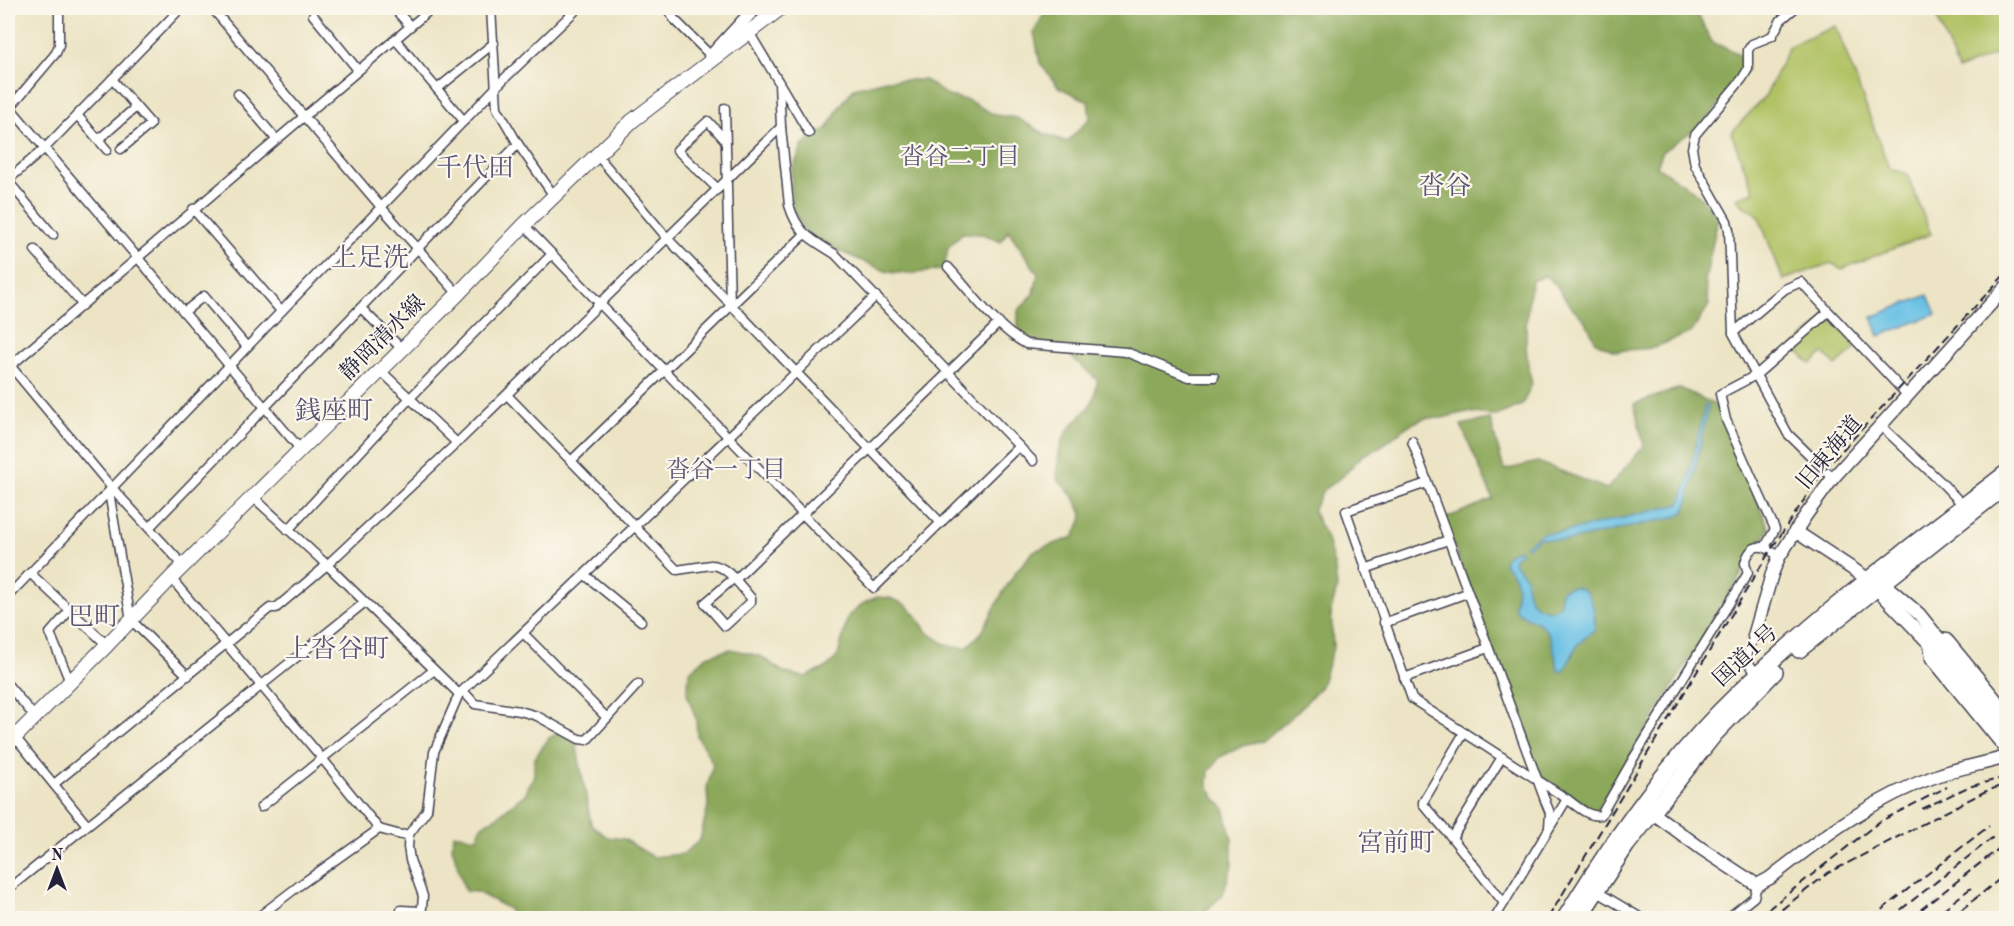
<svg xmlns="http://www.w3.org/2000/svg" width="2014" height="926" viewBox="0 0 2014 926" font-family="'Old Standard TT','Noto Serif JP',serif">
<rect width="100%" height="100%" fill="#fbf7ec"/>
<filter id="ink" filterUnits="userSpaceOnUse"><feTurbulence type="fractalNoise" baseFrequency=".0167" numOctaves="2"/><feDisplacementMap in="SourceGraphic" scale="12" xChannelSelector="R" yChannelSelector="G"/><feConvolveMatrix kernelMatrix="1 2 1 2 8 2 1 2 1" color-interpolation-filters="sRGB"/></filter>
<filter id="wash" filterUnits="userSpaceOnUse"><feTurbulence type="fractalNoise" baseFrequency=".008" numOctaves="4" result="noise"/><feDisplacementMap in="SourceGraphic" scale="24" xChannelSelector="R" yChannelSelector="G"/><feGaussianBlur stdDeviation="1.35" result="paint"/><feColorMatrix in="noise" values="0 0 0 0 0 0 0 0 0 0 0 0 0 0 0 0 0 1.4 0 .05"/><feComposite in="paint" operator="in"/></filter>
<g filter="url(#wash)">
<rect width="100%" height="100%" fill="#ece4c4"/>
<g fill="#b1c265" stroke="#6a7250" stroke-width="1.5">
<path d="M1933 8H2006V50L1958 70Z"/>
<path d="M1836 26 1889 168 1907 174 1931 234 1842 269 1831 263 1783 280 1759 217C1752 209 1742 208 1736 198L1754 192 1731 133 1766 95 1789 46Z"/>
<path d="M1826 318H1830L1855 345V349L1836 366 1824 353 1811 364 1793 347Z"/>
</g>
<g fill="#8ca85a" stroke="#57654a" stroke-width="1.5">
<path d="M1047 8H1699L1698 15 1712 42 1737 53 1748 69 1704 123 1663 151 1657 166 1698 194 1718 217 1705 281 1709 305 1692 332 1653 348 1614 351 1596 342 1586 322 1569 304 1556 285 1545 276 1532 281C1525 315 1523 351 1532 384L1522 405 1496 416 1467 412 1442 418H1425L1409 425 1383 445 1362 456 1342 477 1323 490 1313 511 1327 539 1335 569 1337 588 1331 611 1333 648 1321 686 1299 710 1263 741 1243 746 1220 757 1209 771 1208 785 1215 798 1224 808 1232 840V865L1223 894 1199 918H511L509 909 477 892 465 891 452 847 454 834 477 838 481 826 495 818 525 794 534 775V759L549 738 561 731 576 742 591 824 607 837 624 839 653 857 683 854 700 840 708 806 707 788 713 764 697 736 696 719 687 694 689 672 707 656 731 649 760 656 785 673 805 677 826 668 838 656 848 616 864 603 877 597 890 598 906 605 916 615 926 631 945 644 966 648 982 632 1003 592 1018 569 1034 551 1074 537 1083 516 1074 497 1057 479C1058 464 1058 444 1067 432 1082 410 1095 411 1097 380L1064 350 1022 337 1018 326V311L1034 293 1038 274 1008 230 1001 242 983 234 962 233 948 248 944 269 910 274 888 272 839 251 808 235 793 211 791 191 792 170 803 145 817 133 827 129 840 106 854 88 886 80H925L948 96 967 100 995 115 1017 118 1045 134 1067 142 1090 118 1088 101 1058 87 1040 63 1034 32Z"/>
<path d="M1680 388 1719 407 1769 529 1596 812 1538 775 1444 519 1493 499 1461 425 1490 419 1504 470 1538 462 1607 489 1644 446 1634 404Z"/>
</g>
<g fill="#66c0e4" stroke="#447190" stroke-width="1.5">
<path d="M1928 295 1936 314 1879 336 1872 317Z"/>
<path d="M1705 405 1708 406 1688 503 1685 511 1678 516 1568 541 1539 538 1527 547 1525 545 1543 533 1565 532 1680 504 1689 477Z"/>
<path d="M1519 549 1521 552 1515 556 1513 562 1526 577C1526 596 1531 610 1553 610L1560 605 1561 592 1563 589C1592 579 1595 609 1595 629L1578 644 1564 671H1559C1553 653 1554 630 1535 621 1527 617 1520 615 1514 608 1518 588 1520 578 1504 564 1505 554 1511 552 1519 549Z"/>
</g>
</g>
<g filter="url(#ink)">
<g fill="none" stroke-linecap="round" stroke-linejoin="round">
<g stroke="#403f50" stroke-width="11">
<g id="street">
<path d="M212 8 381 207 458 294"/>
<path d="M394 8 410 26"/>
<path d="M491 8 497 108 518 144 554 196"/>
<path d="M667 8 674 19 711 56"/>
<path d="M1795 8 1781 20 1772 36 1752 44 1748 50V69L1742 79 1695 135 1692 148 1695 165 1727 221 1729 230 1733 333 1788 434 1833 478"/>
<path d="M313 15 358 70"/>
<path d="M749 32 809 133"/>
<path d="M395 39 464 121"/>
<path d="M112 79 151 124 121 149"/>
<path d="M437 89 494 43"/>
<path d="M238 94 276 139"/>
<path d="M8 105 301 450"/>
<path d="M725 108 730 304"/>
<path d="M8 110 56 53 59 45V8"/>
<path d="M77 115 107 150"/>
<path d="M781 127 789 205C798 234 811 239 835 254L1033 461"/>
<path d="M98 140 136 107"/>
<path d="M597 155 668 239 941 523"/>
<path d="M8 180 45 148 181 8"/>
<path d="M8 181 53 235"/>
<path d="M718 189 677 150 708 121 725 140"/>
<path d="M193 209 281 311"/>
<path d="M524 225 874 588 1019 446"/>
<path d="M35 250 82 304"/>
<path d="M948 267C972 293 995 327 1026 344L1126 352 1189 377H1214"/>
<path d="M2000 294 2006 302"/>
<path d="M361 308 402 349"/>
<path d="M184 312 204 296 247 347"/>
<path d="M1733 333 1785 289 1801 282 1908 396"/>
<path d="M8 363 112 488 184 566"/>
<path d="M8 368 432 8"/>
<path d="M380 370 457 443"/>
<path d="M507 395 677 570 711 565C727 565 741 587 751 598V602L725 626 705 603 733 579"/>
<path d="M1881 426 1941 482 1964 506"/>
<path d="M1412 441 1546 803 1550 813 1549 827"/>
<path d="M571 461 804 235"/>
<path d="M1427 483 1346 511 1412 699 1567 799 1495 918"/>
<path d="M253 497 327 565 459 694"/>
<path d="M149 528 518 144"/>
<path d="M288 530 410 398 552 254"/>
<path d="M1765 547 1775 529 1726 420 1720 394 1756 375 1828 312"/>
<path d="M1365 569 1448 540"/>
<path d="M30 573 107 645"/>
<path d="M585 575 641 621"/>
<path d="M171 578 321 757 379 829 300 885 257 918"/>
<path d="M735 580 999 323"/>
<path d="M8 596 112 488"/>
<path d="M1384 623 1467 593"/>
<path d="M523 633 607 718"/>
<path d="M1754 636C1747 655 1742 659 1758 674"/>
<path d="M1937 637 1947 638 1950 641 2006 709"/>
<path d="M1928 643 1930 659 2006 752"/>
<path d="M188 676 131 620 110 498 112 488 504 79 578 8"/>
<path d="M1404 678 1488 648"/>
<path d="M70 682 50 633 70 610"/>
<path d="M8 685 35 717"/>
<path d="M463 691 475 704 520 711 537 716 579 739 587 740 638 684"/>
<path d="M15 737 87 825"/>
<path d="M1502 757 1452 838 1504 903"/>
<path d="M54 784 270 608H276L327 565 457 443 781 127 779 83"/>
<path d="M1567 799C1577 806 1589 818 1601 815L1633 759 1748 573 1745 563C1751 541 1764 544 1779 557"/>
<path d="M261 807 434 670"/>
<path d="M379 829 401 835 409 834"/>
<path d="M1452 838 1423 804V802L1464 733"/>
<path d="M8 889 364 603"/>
<path d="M1596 891 1641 918"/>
<path d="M399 918 401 910 421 911"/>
<path d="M421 918 423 896 410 860 408 847 409 834 427 810 434 752 459 694 876 296"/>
<path d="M1728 918 1754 897 1757 885"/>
</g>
</g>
<g stroke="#403f50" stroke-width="15">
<g id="secondary">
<path d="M710 57 755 8"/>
<path d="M1795 531 1880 587 1890 589 1919 614 2006 722"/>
<path d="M1880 587 1883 595 1928 642 2006 738"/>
<path d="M1754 636 1772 574 1779 557 1806 515 1833 478 2006 287"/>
<path d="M1646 808 1702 849 1757 885 1770 878C1823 836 1875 797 1939 775 1961 767 1984 764 2006 757"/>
</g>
</g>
<g stroke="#403f50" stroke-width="16">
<path id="primary" d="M8 744 107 645 171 578 458 294 524 225 632 121 781 8"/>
</g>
<g stroke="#403f50" stroke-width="18">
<g id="highway">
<path d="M1799 650 2006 486"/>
<path d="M1565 918C1614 837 1670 758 1739 692 1822 611 1915 543 2006 473"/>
<path d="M1579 918 1627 845 1715 734 1775 672"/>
</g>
</g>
<use href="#street" stroke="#fff" stroke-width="8"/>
<use href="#secondary" stroke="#fff" stroke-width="12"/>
<use href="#primary" stroke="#fff" stroke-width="14"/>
<use href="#highway" stroke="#fff" stroke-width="15"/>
<g stroke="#22223b" stroke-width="2" stroke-dasharray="9 4.5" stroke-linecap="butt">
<path d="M1922 809 1968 787 2006 777"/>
<path d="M1548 918 1770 551 1824 470 2006 273"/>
<path d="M1757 918 1879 822 1947 787"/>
<path d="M1771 918 1828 873 1840 867 1984 792 2006 784"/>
<path d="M1871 918 1989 826"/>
<path d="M1890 918 1996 835"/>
<path d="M1910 918 2006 843"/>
<path d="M1932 918 1971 888"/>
<path d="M1951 918 2006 874"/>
<path d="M2001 918 2006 914"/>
</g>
</g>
</g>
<g text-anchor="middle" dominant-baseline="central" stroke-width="4.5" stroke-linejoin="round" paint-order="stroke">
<g font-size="22" fill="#22223b" stroke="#fbf7ec">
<text transform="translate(383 338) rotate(-45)">静岡清水線</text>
<text transform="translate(1830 453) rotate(-50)">旧東海道</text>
<text transform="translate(1746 656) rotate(-43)">国道1号</text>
</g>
<g font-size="24" fill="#5a5576" stroke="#fbf7ec">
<text x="960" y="158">沓谷二丁目</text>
<text x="726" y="471">沓谷一丁目</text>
</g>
<g font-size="26" fill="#5a5576" stroke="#fbf7ec">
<text x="475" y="169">千代田</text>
<text x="1445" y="187">沓谷</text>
<text x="370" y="259">上足洗</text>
<text x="334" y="412">銭座町</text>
<text x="94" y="618">巴町</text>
<text x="337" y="650">上沓谷町</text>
<text x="1396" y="844">宮前町</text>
</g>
</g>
<rect width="2014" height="926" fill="none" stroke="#fbf7ec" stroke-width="30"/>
<g transform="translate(57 869)" stroke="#fbf7ec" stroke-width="4.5" paint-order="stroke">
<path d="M0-4.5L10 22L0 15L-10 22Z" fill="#22223b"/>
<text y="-9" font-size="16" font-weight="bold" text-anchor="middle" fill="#22223b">N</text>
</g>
</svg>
